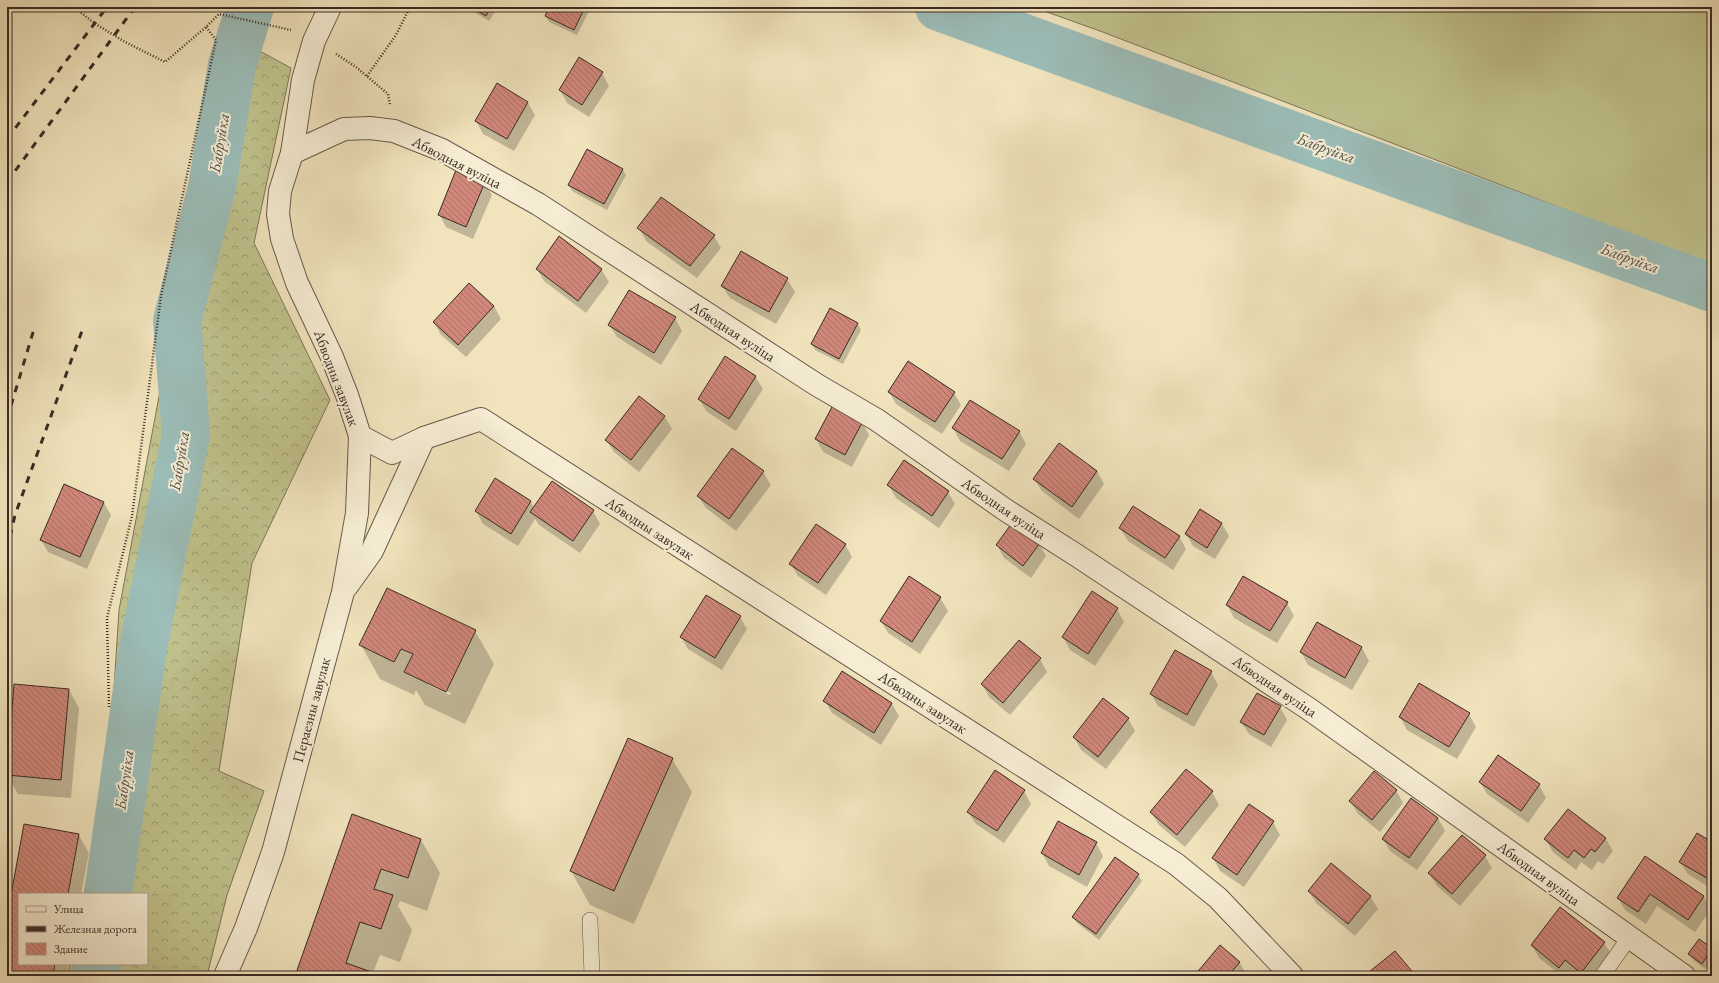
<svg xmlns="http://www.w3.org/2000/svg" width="1719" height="983" viewBox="0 0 1719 983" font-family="'EB Garamond',serif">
<defs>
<pattern id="forest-crowns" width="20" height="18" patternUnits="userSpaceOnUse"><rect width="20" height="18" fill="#c0c28d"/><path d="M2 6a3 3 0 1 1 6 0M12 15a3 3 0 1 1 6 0" fill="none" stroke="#9d9e73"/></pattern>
<pattern id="building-back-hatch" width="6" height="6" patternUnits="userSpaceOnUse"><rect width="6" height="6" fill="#d1887b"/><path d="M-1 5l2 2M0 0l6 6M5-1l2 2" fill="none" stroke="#ab6f65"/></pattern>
</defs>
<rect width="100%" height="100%" fill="#f1e4bd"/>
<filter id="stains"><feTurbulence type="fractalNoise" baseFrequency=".005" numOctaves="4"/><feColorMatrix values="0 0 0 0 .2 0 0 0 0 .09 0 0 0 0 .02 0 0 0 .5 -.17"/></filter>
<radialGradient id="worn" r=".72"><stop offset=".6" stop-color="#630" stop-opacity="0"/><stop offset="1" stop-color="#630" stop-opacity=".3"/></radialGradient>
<path fill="#c0c28d" stroke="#7c7659" d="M1033 7H1712V266L1100 31Z"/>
<path fill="url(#forest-crowns)" stroke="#7c7659" d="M232 7H275L256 49 291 68 254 243 330 400 252 563 219 771 264 791 227 895 207 976H68L70 964H147V894H84L109 766 119 610Z"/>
<g fill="#0003" fill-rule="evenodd">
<path d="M466 7H498L489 21Z"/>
<path d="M550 7H591L577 35 549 22 546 16Z"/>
<path d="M602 73 609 86 589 117 567 103 560 90Z"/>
<path d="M497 85 528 103 535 115 514 151 483 134 476 121Z"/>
<path d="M622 169 626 175 607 210 572 191 569 185Z"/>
<path d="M484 183 492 195 473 239 446 227 439 214Z"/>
<path d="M639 228 714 236 721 248 697 278 646 241Z"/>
<path d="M537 269H601L609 282 586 313 544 281Z"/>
<path d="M787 279 795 292 776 324 730 298 722 286Z"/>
<path d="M494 306 501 319 466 357 441 335 434 322Z"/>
<path d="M830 309 858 324 861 330 843 364 815 350 812 344Z"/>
<path d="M675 318 682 331 661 365 617 337 609 325Z"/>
<path d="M755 376 763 389 736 431 706 411 699 399Z"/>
<path d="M889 392 954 393 961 405 942 434 896 404Z"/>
<path d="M665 417 672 429 639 472 614 452 606 440Z"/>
<path d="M862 422 869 435 852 467 823 452 816 439Z"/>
<path d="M953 428 1019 431 1026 444 1009 471 960 441Z"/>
<path d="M1097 471 1104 484 1079 519 1042 491 1034 479Z"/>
<path d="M763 472 771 485 736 531 706 508 698 496Z"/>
<path d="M496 480 531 502 534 508 593 511 600 524 580 553 539 525 535 519 518 546 483 524 476 511Z"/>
<path d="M889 486 948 492 955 504 939 528 896 498Z"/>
<path d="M104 503 111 515 87 569 48 552 41 540Z"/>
<path d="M1222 524 1229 536 1215 559 1193 546 1186 534Z"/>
<path d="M1120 528 1179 536 1186 549 1173 570 1128 541Z"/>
<path d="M1039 543 1046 556 1031 578 1004 558 997 545Z"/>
<path d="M845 544 852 557 826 595 798 576 791 564Z"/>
<path d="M940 598 948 611 920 654 888 633 881 621Z"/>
<path d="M1287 603 1294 616 1277 643 1234 618 1227 605Z"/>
<path d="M1117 609 1124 622 1095 666 1070 650 1063 637Z"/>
<path d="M740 617 747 629 722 670 688 649 681 637Z"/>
<path d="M1317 623 1362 648 1369 661 1352 690 1308 665 1301 652Z"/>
<path d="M475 631 494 664 465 724 425 705 416 690 414 695 380 679 361 645ZM429 682 451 693 450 695 429 685Z"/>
<path d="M1040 659 1047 672 1010 715 989 697 982 684Z"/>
<path d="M1211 672 1218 685 1194 727 1158 706 1151 694Z"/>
<path d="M69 690 79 708 71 798 18 794 7 775Z"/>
<path d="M825 701 892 704 899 716 881 745 832 713Z"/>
<path d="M1280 707 1287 720 1271 747 1249 734 1241 722Z"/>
<path d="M1469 714 1476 727 1457 759 1407 730 1400 717Z"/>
<path d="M1128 718 1135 731 1106 769 1081 750 1074 737Z"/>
<path d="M672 759 692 792 634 924 590 905 571 871Z"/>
<path d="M1480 782 1539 785 1546 798 1528 823 1487 794Z"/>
<path d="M1396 790 1403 803 1380 832 1358 814 1350 801Z"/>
<path d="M1024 791 1031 804 1004 843 976 824 968 812Z"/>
<path d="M1212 792 1219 805 1185 847 1159 825 1151 812Z"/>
<path d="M1568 810 1606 839 1613 851 1603 864 1598 861 1592 870 1581 862 1576 870 1553 852 1545 839Z"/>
<path d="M353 816 421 840 440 873 427 911 400 901 398 906 412 930 400 962 380 955 373 973 380 976H297Z"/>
<path d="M1438 818 1445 831 1417 870 1390 851 1383 839Z"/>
<path d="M1273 822 1280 835 1244 887 1220 871 1213 858Z"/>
<path d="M24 825 78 834 89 853 81 894H19V964H69L67 976H7V922Z"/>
<path d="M1096 843 1103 856 1087 887 1049 866 1042 853Z"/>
<path d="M1712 843V889L1688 874 1680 862Z"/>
<path d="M1485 856 1492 868 1460 906 1437 886 1429 873Z"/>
<path d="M1645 857 1704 897 1711 909 1695 932 1657 906 1646 924 1625 910 1618 898Z"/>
<path d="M1138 875 1142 881 1099 940 1077 923 1073 917Z"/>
<path d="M1309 892 1370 896 1378 909 1355 936 1317 904Z"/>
<path d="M1699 940 1712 949V960L1705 969 1693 960 1689 954Z"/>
<path d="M1604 943 1612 955 1596 976H1577L1572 972 1569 976H1562L1539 958 1532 945Z"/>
<path d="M1239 962 1247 975 1246 976H1195Z"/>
</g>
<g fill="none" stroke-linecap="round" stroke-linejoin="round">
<g stroke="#9cbdb8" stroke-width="48">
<path d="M939 7 1712 288"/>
<path d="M108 894 143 648 186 435 177 321 212 187 232 65 250 7"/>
<path d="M96 976 98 964"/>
</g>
</g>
<g fill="url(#building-back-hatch)" stroke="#392b25">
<path d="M471 7H491L486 16Z"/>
<path d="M549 7H585L574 30 545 16Z"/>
<path d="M579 57 603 72 582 105 559 90Z"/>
<path d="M497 83 528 102 507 139 475 121Z"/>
<path d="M587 149 623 169 604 204 568 185Z"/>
<path d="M456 170 485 182 466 227 438 215Z"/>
<path d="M661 197 715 235 690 266 637 228Z"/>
<path d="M559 236 602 269 578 301 536 269Z"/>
<path d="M741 251 788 278 769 312 721 286Z"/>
<path d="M469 283 494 306 458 345 433 322Z"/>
<path d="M629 290 676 317 654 353 608 325Z"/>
<path d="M830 308 858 323 839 359 811 344Z"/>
<path d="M725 356 756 376 729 419 698 399Z"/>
<path d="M908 361 955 392 935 422 888 392Z"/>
<path d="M639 396 665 416 631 460 605 440Z"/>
<path d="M970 400 1020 431 1002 459 952 428Z"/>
<path d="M833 405 863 421 845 455 815 439Z"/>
<path d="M1059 443 1097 471 1072 507 1033 479Z"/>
<path d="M732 448 764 471 729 519 697 496Z"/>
<path d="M904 460 949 491 932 516 887 485Z"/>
<path d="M495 478 531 501 511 534 475 511Z"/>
<path d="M552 481 594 510 573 541 530 512Z"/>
<path d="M64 484 104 502 80 557 40 540Z"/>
<path d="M1133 506 1180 536 1165 558 1119 528Z"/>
<path d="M1200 509 1222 523 1207 548 1185 534Z"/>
<path d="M1012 523 1040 543 1023 566 996 545Z"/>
<path d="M816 524 846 544 818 583 789 564Z"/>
<path d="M909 576 941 597 912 642 880 621Z"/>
<path d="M1243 576 1288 602 1270 631 1226 605Z"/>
<path d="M387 588 476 630 446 692 404 672 413 654 401 649 394 662 359 645Z"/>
<path d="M1092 591 1118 608 1088 654 1062 637Z"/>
<path d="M706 595 741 616 715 658 680 637Z"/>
<path d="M1317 622 1362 647 1345 678 1300 652Z"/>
<path d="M1019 640 1041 658 1003 703 981 684Z"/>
<path d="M1175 650 1212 671 1187 715 1150 694Z"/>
<path d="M842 671 892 703 874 733 823 701Z"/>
<path d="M1419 683 1470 713 1449 747 1399 717Z"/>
<path d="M14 684 69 689 61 780 7 775Z"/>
<path d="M1257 693 1281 706 1264 735 1240 722Z"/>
<path d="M1103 698 1129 718 1098 757 1073 737Z"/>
<path d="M628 738 673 758 614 891 570 871Z"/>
<path d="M1498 755 1540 784 1521 811 1479 782Z"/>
<path d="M1186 769 1213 791 1177 835 1150 812Z"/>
<path d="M995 770 1025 790 997 831 967 812Z"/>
<path d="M1374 771 1397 790 1372 820 1349 801Z"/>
<path d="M1411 798 1438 818 1409 858 1382 839Z"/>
<path d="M1249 804 1274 821 1237 875 1212 858Z"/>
<path d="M1568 809 1606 838 1595 852 1591 849 1584 858 1574 850 1568 858 1544 839Z"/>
<path d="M352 814 421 839 408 878 381 869 374 889 393 895 381 929 360 922 346 963 380 975 295 976Z"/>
<path d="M1058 821 1097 842 1079 875 1041 853Z"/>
<path d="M24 824 79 834 68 894H19V964H55L53 976H7V917Z"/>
<path d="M1697 833 1712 842V881L1679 862Z"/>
<path d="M1462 835 1486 855 1452 894 1428 873Z"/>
<path d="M1645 856 1704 896 1688 920 1650 894 1638 912 1617 898Z"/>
<path d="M1115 857 1139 874 1096 934 1072 917Z"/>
<path d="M1331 863 1371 896 1348 924 1308 891Z"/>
<path d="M1560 907 1605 942 1581 973 1565 960 1559 968 1531 945Z"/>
<path d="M1699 939 1712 948 1702 964 1688 954Z"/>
<path d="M1220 945 1240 962 1228 976H1194Z"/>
<path d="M1395 951 1416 976H1372L1369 972Z"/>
</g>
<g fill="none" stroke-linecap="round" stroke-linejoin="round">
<g stroke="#67594b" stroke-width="16">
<g id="lane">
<path d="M590 920 592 976"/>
<path d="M1602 976 1629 938"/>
</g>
</g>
<g stroke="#67594b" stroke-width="24">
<g id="street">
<path d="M330 7 314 41 303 80 292 153 280 191 278 214 282 239 297 283 332 357 347 395 360 436 392 453 424 438 481 419 1176 864 1218 898 1292 976"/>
<path d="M292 153 344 129 370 128 394 131 442 150 538 204 817 385 877 420 1007 511 1073 553 1309 709 1684 976"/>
<path d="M347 586 372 551 424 438"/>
<path d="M225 976 246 928 273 852 343 592 357 513 360 436"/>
</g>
</g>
<g stroke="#392b25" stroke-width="2.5" stroke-dasharray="1 2" stroke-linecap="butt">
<path d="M74 7 94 23 125 42 165 62 206 27 219 14 291 30"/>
<path d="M336 54 356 67 388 94 390 105"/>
<path d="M367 76 396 35 410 7"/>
<path d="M109 707 107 618 132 516 161 296 216 40 206 27"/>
<path d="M7 832V833"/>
</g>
<use href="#lane" stroke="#f6edd4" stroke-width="15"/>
<use href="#street" stroke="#f6edd4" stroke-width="22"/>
<g stroke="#392b25" stroke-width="3" stroke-dasharray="7 7" stroke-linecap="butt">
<path d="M7 139 107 7"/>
<path d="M7 182 135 7"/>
<path d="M7 419 34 329"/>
<path d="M7 550 15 515 83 328"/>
</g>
</g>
<g text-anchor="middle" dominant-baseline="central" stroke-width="4" stroke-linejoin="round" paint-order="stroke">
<g font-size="15" fill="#392b25" stroke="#f6edd4">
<text transform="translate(457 162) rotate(27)">Абводная вуліца</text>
<text transform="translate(733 331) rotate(33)">Абводная вуліца</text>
<text transform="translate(337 378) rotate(69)">Абводны завулак</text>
<text transform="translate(1004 508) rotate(34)">Абводная вуліца</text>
<text transform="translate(650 528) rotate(33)">Абводны завулак</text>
<text transform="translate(1275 686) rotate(34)">Абводная вуліца</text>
<text transform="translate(923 702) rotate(33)">Абводны завулак</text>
<text transform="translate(311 710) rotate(-75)">Пераезны завулак</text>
<text transform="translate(1539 873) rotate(36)">Абводная вуліца</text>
</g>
<g font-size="16" font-style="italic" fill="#52504a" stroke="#f6edd4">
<text transform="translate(219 143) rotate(-81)">Бабруйка</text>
<text transform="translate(1326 148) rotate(20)">Бабруйка</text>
<text transform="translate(1630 258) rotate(20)">Бабруйка</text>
<text transform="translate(179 461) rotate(-81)">Бабруйка</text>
<text transform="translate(124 780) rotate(-82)">Бабруйка</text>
</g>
</g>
<rect width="1719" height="983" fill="none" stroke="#f1e4bd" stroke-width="24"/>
<rect x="8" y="8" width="1703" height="967" fill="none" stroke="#392b25" stroke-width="2"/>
<rect x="12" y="12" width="1695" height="959" fill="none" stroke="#392b25"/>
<rect x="18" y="893" width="130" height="72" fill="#f6edd4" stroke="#aa9f8e"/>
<rect x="26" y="906" width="20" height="6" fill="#f6edd4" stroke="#aa9f8e"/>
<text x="54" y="913" font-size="12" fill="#392b25">Улица</text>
<rect x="26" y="926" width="20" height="6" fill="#392b25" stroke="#aa9f8e"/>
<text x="54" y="933" font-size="12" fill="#392b25">Железная дорога</text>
<rect x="26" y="943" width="20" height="12" fill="url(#building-back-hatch)" stroke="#aa9f8e"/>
<text x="54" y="953" font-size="12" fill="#392b25">Здание</text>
<rect width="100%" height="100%" filter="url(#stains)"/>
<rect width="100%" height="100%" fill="url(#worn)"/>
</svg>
